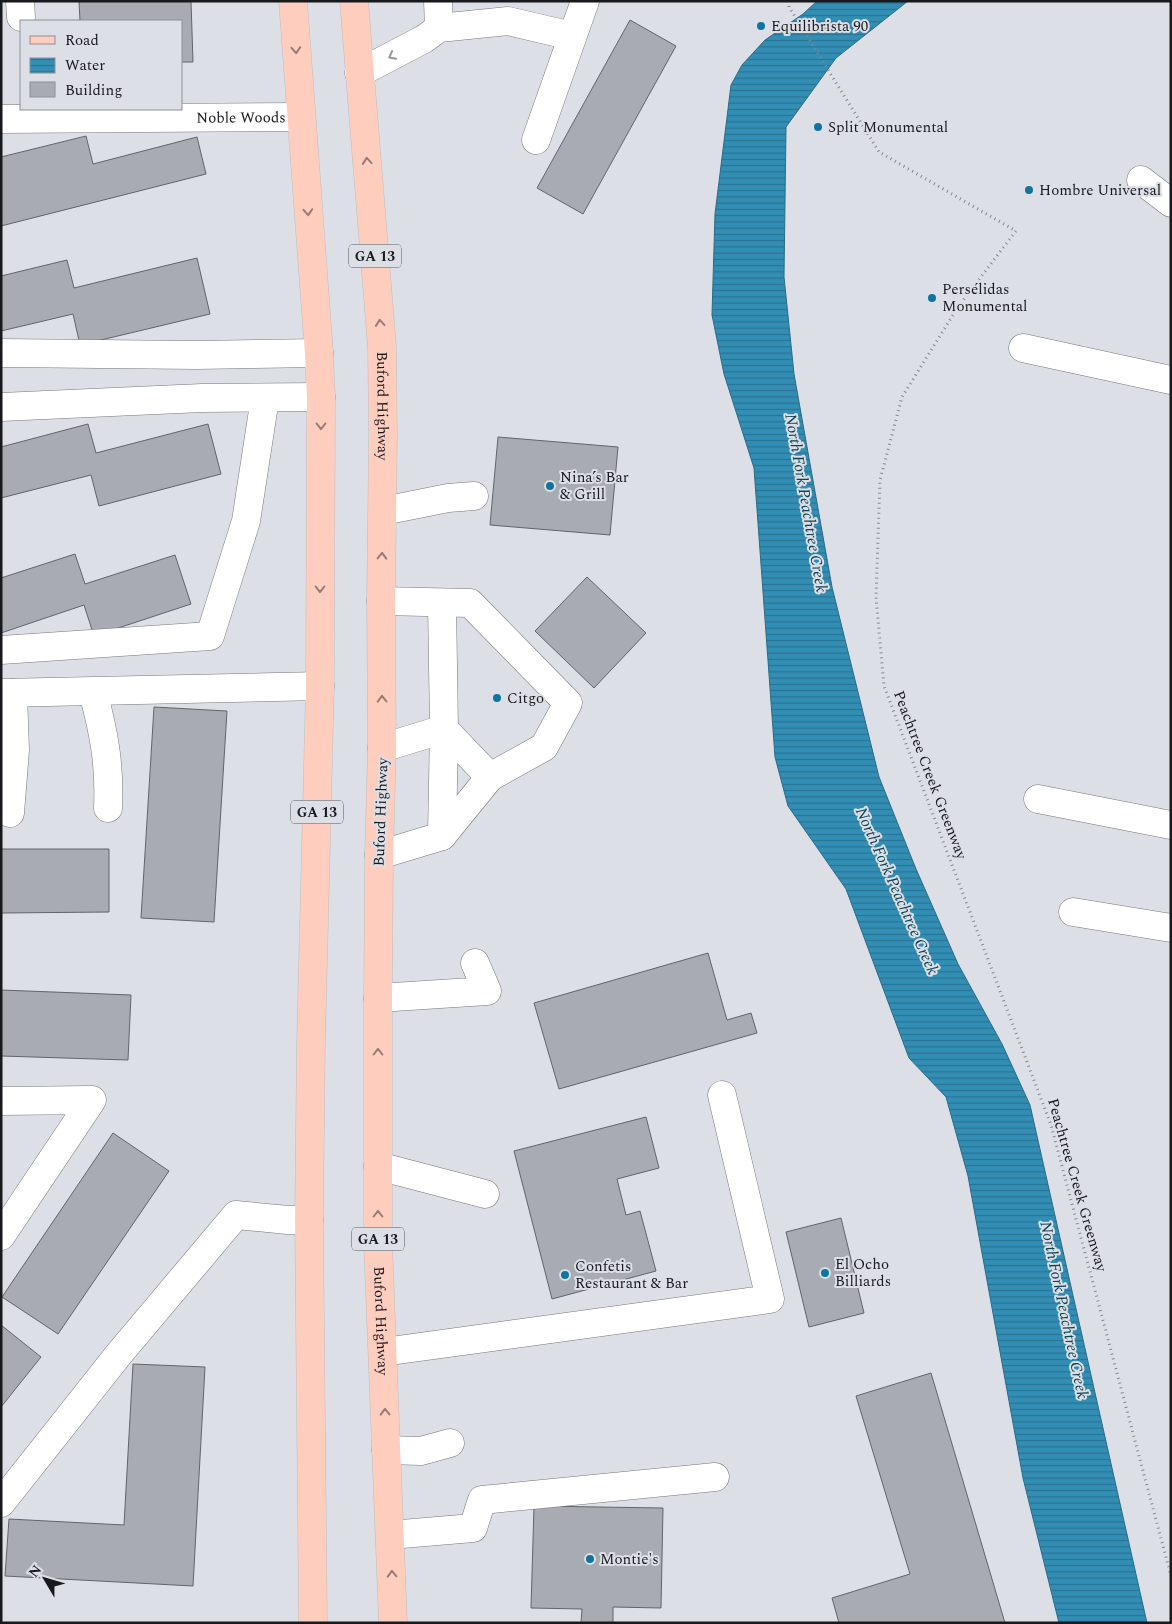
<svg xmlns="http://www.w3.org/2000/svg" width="1172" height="1624" viewBox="0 0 1172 1624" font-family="Spectral,serif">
<defs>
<pattern id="water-rules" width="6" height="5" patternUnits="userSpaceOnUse" patternTransform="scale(1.25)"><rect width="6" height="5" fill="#328eb4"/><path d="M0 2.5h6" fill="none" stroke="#297392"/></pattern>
</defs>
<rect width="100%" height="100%" fill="#dcdfe6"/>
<path fill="url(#water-rules)" stroke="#2a6b86" d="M817 1H908L836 58 786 127 784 277 794 374 832 587 879 777 916 869 958 964 1002 1044 1030 1105 1147 1623H1059L1023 1478 968 1176 946 1097 909 1058 846 889 788 806 775 757 754 468 724 374 712 315 715 214 731 85 742 65 765 40 803 14Z"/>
<g fill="#a8abb2" stroke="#62646a">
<path d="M79 1H191L193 62H181V21H80Z"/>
<path d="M630 20 676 46 583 214 537 188Z"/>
<path d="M86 136 93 164 197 137 206 174 1 226V157Z"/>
<path d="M197 258 210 314 80 345 73 314 1 331V276L67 260 74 288Z"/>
<path d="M88 424 96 453 208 424 221 474 99 506 91 475 1 498V447Z"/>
<path d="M498 437 618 447 610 535 490 525Z"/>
<path d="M75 554 85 584 175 555 191 604 94 636 84 605 1 633V578Z"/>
<path d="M587 577 646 633 594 688 535 631Z"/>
<path d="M154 707 227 711 214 922 141 918Z"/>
<path d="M1 849H109V912L1 913Z"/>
<path d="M708 953 727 1020 751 1013 757 1033 559 1089 534 1003Z"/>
<path d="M1 990 131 995 128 1060 1 1056Z"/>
<path d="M646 1117 659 1168 617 1179 626 1215 640 1211 656 1271 552 1299 514 1151Z"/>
<path d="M113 1133 169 1171 58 1334 2 1297Z"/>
<path d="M841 1218 864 1313 809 1327 786 1232Z"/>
<path d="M1 1325 41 1357 1 1407Z"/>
<path d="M133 1364 205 1367 193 1586 5 1576 9 1519 124 1525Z"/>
<path d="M931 1373 1005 1623H839L832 1598 910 1574 856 1396Z"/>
<path d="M534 1506 663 1508 661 1608 613 1607V1623H581L582 1609 531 1608Z"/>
</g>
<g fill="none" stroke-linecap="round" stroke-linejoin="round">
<g stroke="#75777e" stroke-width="29">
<g id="minor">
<path d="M20 1 21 17"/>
<path d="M438 1 439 28"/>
<path d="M359 73 424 39 439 28 508 21 572 36"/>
<path id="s1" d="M1 119 301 117"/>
<path d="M536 140 585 1"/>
<path d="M1141 180 1171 203"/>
<path d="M1023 348 1171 380"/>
<path d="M1 353 197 355 319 353"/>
<path d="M1 407 202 398 321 397"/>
<path d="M383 511 448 498 474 496"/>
<path d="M381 601 470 603 568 703 544 747 490 777"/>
<path d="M1 650 210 636 246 521 265 398"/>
<path d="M93 692C104 733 110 765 108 808"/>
<path d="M1 693 320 686"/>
<path d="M382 748 444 729"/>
<path d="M1038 799 1171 825"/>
<path d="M10 813 15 750 13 693"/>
<path d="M442 836 444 729 442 603"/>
<path d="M379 855 442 836 490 777 444 729"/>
<path d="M1073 912 1171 928"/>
<path d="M378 998 487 991 475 963"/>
<path d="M1 1101 92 1100 1 1236"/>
<path d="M378 1166 485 1194"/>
<path d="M383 1352 770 1299 722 1095"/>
<path d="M386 1450 421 1451 450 1443"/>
<path d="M1 1503 119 1354 236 1215 288 1220H309"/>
<path d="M390 1535 473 1528 482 1500 715 1477"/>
</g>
</g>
<g stroke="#bebfbf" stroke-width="29">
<g id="major">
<path d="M293 1 319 353 321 397 320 686 311 1041 309 1220 313 1623"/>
<path id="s2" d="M354 1 382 347 383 435 381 601 382 748 379 855 378 998V1244L393 1623"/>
</g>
</g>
<path stroke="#86888d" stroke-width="3" stroke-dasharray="1 4" stroke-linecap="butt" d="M789 1V7L879 152 1016 231 958 307 902 397 880 480 876 597 884 686 1051 1125 1171 1576"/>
<use href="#minor" stroke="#fff" stroke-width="28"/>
<use href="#major" stroke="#fecdbe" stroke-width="28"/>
</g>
<defs><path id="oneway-chevron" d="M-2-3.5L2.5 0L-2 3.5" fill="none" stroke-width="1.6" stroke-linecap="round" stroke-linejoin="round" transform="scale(1.25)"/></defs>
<g stroke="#967c75">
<use href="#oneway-chevron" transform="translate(296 50) rotate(86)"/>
<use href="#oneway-chevron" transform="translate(367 161) rotate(-95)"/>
<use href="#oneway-chevron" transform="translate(308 212) rotate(86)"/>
<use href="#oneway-chevron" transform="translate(380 323) rotate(-95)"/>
<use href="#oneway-chevron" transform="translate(321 426) rotate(90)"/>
<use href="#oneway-chevron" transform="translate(382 556) rotate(-88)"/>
<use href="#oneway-chevron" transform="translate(320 589) rotate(90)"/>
<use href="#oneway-chevron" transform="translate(382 699) rotate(-91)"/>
<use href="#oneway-chevron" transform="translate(378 1052) rotate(-90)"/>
<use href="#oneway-chevron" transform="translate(378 1214) rotate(-90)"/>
<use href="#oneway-chevron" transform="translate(385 1412) rotate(-91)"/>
<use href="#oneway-chevron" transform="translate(392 1574) rotate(-92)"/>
</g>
<use stroke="#979899" href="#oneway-chevron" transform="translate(392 56) rotate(152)"/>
<g fill="#1073a0" stroke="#dcdfe6" stroke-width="2">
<circle cx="761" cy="26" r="5"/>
<circle cx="818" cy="127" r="5"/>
<circle cx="1029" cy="190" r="5"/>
<circle cx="932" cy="298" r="5"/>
<circle cx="550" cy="486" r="5"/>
<circle cx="497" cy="698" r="5"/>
<circle cx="825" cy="1273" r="5"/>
<circle cx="565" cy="1275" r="5"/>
<circle cx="590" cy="1559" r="5"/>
</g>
<g text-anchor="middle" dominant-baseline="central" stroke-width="4" stroke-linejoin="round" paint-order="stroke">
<g fill="#dcdfe6" stroke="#535459" stroke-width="1">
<rect x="349" y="244.5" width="52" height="23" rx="4"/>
<rect x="291" y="800.5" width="52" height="23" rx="4"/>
<rect x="352" y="1227.5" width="52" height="23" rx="4"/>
</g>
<g font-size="14" font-weight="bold" fill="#18191c">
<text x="375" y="256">GA 13</text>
<text x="317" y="812">GA 13</text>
<text x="378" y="1239">GA 13</text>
</g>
<g font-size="15" fill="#18191c" stroke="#dcdfe6" text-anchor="start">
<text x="771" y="26">Equilibrista 90</text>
<text x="828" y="127">Split Monumental</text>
<text x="1039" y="190">Hombre Universal</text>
<text x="942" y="289">Persélidas<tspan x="942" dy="17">Monumental</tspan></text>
<text x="560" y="477">Nina’s Bar<tspan x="560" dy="17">&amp; Grill</tspan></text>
<text x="507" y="698">Citgo</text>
<text x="835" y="1264">El Ocho<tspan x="835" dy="17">Billiards</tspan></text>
<text x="575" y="1266">Confetis<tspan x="575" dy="17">Restaurant &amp; Bar</tspan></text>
<text x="600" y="1559">Montie's</text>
</g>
<g font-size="15" fill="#18191c" stroke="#dcdfe6">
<text stroke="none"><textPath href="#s1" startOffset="240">Noble Woods</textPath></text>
<text stroke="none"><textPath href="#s2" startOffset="406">Buford Highway</textPath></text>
<text transform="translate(930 775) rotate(69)">Peachtree Creek Greenway</text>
<text transform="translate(381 812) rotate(-88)">Buford Highway</text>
<text transform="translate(1077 1185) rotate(74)">Peachtree Creek Greenway</text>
<text stroke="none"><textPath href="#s2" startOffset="1321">Buford Highway</textPath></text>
</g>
<g font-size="16" font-style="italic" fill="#0e4256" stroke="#dcdfe6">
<text transform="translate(806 503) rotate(80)">North Fork Peachtree Creek</text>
<text transform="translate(897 891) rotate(66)">North Fork Peachtree Creek</text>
<text transform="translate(1064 1310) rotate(78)">North Fork Peachtree Creek</text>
</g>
</g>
<rect width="1172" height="1624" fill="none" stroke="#18191c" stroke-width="5"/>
<rect x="20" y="20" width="162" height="90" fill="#dcdfe6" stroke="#8e9095"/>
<rect x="30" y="36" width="25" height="8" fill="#fecdbe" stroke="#8e9095"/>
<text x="65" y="45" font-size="15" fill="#18191c">Road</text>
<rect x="30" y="58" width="25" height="15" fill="url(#water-rules)" stroke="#8e9095"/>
<text x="65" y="70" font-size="15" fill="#18191c">Water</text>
<rect x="30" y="82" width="25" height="15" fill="#a8abb2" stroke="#8e9095"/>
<text x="65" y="95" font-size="15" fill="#18191c">Building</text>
<g transform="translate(45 1579) rotate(308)" stroke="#dcdfe6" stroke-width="4" paint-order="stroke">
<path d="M0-4L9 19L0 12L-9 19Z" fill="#18191c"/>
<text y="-8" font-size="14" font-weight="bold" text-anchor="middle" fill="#18191c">N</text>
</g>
</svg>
